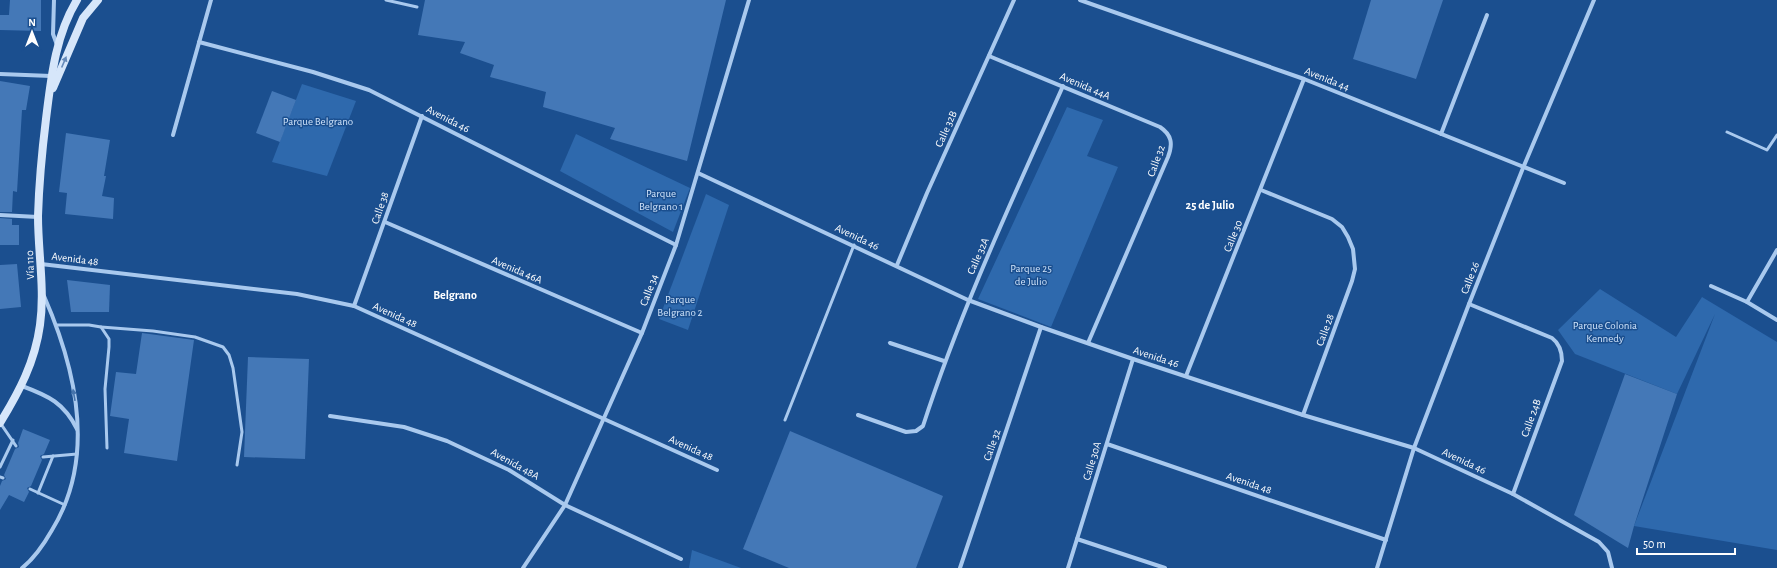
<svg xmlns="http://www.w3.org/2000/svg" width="1777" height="568" viewBox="0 0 1777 568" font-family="'Alegreya Sans',sans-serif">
<rect width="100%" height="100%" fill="#1b4f8f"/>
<g fill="#2e69ad">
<path d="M302 84 356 101 327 176 272 162Z"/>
<path d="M1067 107 1103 120 1087 156 1118 167 1051 327 978 299Z"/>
<path d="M576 134 690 188 673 232 560 171Z"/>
<path d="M706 194 729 205 688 330 659 319Z"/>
<path d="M1600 289 1676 337 1702 297 1777 342V550L1634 526 1715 314 1677 394 1575 354 1558 330Z"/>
<path d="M692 550 741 568H689Z"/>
</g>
<g fill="#4478b7">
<path d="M10 0H41V31L0 30V15H9Z"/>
<path d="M425 0H726L687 161 610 139 615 128 543 107 546 92 490 77 494 65 460 53 465 42 418 35Z"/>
<path d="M1371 0H1443L1416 79 1353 59Z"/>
<path d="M0 81 30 86 26 110H22L17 192 13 191 12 212H0Z"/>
<path d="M272 91 296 100 280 142 256 133Z"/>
<path d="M66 133 110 140 104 176H106L102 196 114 198 113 219 65 214 67 193 59 192Z"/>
<path d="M0 218 12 219V225H19V245H0Z"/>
<path d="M17 264 21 307 0 309V265Z"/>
<path d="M67 280 110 285 109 312H71Z"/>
<path d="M142 333 194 340 177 461 124 453 129 419 110 416 116 372 136 374Z"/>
<path d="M248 357 309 359 305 459 244 457Z"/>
<path d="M1625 374 1677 394 1634 526 1628 548 1574 515Z"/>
<path d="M23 429 50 440 44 454 40 456 42 460 31 486 27 488 29 492 24 502 9 495 0 510V486L2 481 6 479 4 475 15 449 19 447 18 443Z"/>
<path d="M790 431 943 496 916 568H789L743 549Z"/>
</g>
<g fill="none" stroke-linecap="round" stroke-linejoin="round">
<g stroke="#a9c9ee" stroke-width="3">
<path d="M386 0 417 7"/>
<path d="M1727 132 1767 150 1777 135"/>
<path d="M57 325H89L101 327 109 339V347L105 389 107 448"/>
<path d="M101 327 153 331 195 337 223 347 229 355 233 368 242 432 237 465"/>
<path d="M785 420 854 245"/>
<path d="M1 424 16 446"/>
<path d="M43 457 77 454"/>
<path d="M0 467 13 440"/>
<path d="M0 477 3 478"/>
<path d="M30 489 65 505"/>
<path d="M38 493 53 456"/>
</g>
<g stroke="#a9c9ee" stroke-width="4">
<path d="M54 0 53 34 57 45"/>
<path d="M1080 0 1304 79 1564 183"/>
<path d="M199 42 313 72 369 90 676 245"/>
<path d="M989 56 1160 127C1172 135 1173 144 1168 157L1088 343"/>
<path d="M0 74 51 76"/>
<path d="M1441 134 1487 15"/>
<path d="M173 135 211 0"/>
<path d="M698 173 968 300 1041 327 1133 359 1303 415 1414 448 1513 494 1599 542 1608 552 1612 568"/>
<path d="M1261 190 1332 219 1342 227 1348 237 1353 249 1355 269 1352 281 1303 415"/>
<path d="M0 215 38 217"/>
<path d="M385 222 642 333"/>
<path d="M41 264 297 294 354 306 717 470"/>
<path d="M897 265 927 193 1014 0"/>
<path d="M1711 286 1747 302 1777 320"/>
<path d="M1747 302 1777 250"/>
<path d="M1469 304 1552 338C1560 344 1562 352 1562 361L1513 494"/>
<path d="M354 306 422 116"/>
<path d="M890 343 944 361"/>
<path d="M1186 376 1304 79"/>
<path d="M22 386C49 396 64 403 77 429"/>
<path d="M858 415 906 432 916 431 923 426C961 309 1013 198 1063 86"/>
<path d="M330 416 404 427 447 441 509 470 565 505 681 559"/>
<path d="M1107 444 1386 540"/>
<path d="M1077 539 1165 568"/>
<path d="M22 568C35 558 44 544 52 530 97 457 76 369 44 296"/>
<path d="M523 568 565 505 642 333 676 245 749 0"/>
<path d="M960 568 1041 327"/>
<path d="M1068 568 1133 359"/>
<path d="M1377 568 1414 448 1469 304 1523 168 1594 0"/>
</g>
<g stroke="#d6e6fa" stroke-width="8">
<path d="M53 88 83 18 98 0"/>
<path d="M0 423C19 392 35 362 40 325 45 289 38 253 38 216 39 184 42 151 46 119 51 79 55 36 77 0"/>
</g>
</g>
<defs><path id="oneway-solid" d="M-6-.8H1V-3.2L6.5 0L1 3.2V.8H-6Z"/></defs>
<use fill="#668bba" href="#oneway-solid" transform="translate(64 62) rotate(-67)"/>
<use fill="#4674ac" href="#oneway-solid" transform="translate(74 395) rotate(-100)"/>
<g text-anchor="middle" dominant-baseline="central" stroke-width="3" stroke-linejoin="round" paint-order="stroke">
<g font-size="11" fill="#fff" stroke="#1b4f8f">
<text transform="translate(1327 79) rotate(22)">Avenida 44</text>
<text transform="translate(1085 86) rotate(23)">Avenida 44A</text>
<text transform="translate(448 119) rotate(27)">Avenida 46</text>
<text transform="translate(946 129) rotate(-66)">Calle 32B</text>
<text transform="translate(1156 161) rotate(-70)">Calle 32</text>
<text transform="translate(380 208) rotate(-71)">Calle 38</text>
<text transform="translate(1233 236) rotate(-68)">Calle 30</text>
<text transform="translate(857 237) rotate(25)">Avenida 46</text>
<text transform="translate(978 256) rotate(-66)">Calle 32A</text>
<text transform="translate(75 259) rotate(7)">Avenida 48</text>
<text transform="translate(30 265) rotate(-92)">Vía 110</text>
<text transform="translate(517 270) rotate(23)">Avenida 46A</text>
<text transform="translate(1470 278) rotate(-69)">Calle 26</text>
<text transform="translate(649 290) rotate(-69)">Calle 34</text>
<text transform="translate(395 315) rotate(24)">Avenida 48</text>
<text transform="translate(1325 330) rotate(-70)">Calle 28</text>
<text transform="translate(1156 357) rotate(18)">Avenida 46</text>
<text transform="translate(1531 418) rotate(-70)">Calle 24B</text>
<text transform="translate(992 445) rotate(-71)">Calle 32</text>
<text transform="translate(691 448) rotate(24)">Avenida 48</text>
<text transform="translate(1092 461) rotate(-73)">Calle 30A</text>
<text transform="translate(1464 461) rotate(25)">Avenida 46</text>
<text transform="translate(515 464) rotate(29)">Avenida 48A</text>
<text transform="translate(1249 483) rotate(19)">Avenida 48</text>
</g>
<g font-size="11" fill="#cfe3fa" stroke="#1b4f8f">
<text x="318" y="121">Parque Belgrano</text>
<text x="661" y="193">Parque<tspan x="661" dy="13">Belgrano 1</tspan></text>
<text x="1031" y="268">Parque 25<tspan x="1031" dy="13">de Julio</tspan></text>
<text x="680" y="299">Parque<tspan x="680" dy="13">Belgrano 2</tspan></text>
<text x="1605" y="325">Parque Colonia<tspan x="1605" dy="13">Kennedy</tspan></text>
</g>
<g font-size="12" font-weight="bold" fill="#fff" stroke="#1b4f8f">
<text x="1210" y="205">25 de Julio</text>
<text x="455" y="295">Belgrano</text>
</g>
</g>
<g transform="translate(32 32)" stroke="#1b4f8f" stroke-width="3" paint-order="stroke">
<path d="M0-3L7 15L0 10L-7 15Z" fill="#ffffff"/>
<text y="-6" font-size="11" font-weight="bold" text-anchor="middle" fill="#ffffff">N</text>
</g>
<path d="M1637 548v6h98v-6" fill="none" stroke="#ffffff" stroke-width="2"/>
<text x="1643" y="548" font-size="12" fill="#ffffff" stroke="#1b4f8f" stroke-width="3" paint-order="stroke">50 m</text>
</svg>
